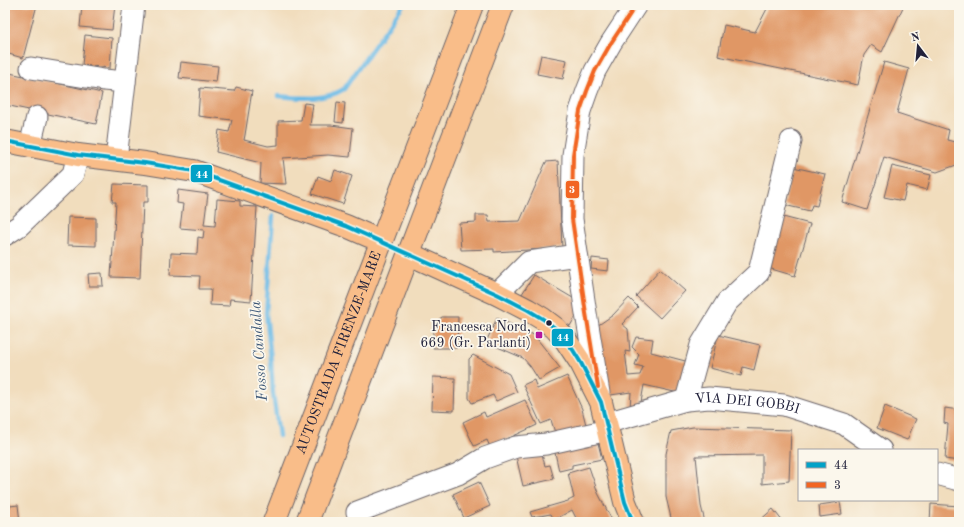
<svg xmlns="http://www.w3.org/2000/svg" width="964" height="527" viewBox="0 0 964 527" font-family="'Old Standard TT',serif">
<rect width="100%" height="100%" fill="#fbf7ec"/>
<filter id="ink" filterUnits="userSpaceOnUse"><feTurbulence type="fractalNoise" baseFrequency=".025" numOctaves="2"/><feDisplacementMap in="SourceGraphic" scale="8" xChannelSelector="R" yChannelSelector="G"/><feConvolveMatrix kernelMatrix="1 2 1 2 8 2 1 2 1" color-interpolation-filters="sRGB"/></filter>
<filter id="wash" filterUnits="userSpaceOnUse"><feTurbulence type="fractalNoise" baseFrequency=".012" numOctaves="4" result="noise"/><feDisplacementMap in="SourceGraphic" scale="16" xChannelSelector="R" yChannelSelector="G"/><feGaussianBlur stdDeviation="0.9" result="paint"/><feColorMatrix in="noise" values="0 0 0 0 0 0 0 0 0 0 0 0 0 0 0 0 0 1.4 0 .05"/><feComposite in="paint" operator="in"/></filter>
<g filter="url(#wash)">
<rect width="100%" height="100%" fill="#f1ddbd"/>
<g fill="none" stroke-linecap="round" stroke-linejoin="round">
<g stroke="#6bbae6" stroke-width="4.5">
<path d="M278 96C300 98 325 101 344 89L403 5"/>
<path d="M273 216 266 313 271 360 273 393 279 436"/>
</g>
</g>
<g id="blocks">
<g fill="#e09765">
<path d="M5 5H37L23 58 5 53Z"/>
<path d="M82 5H115L112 30 80 27Z"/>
<path d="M769 5H904L882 52 871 45 864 55 858 85 718 56 724 25 755 32Z"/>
<path d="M85 35 112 38 110 68 82 65Z"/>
<path d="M541 55 567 60 563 79 537 74Z"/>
<path d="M181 62 218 66 216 82 179 78Z"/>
<path d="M884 62 909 69 897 113 949 130 947 140 959 143V164L937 172 884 157 867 210 842 202Z"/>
<path d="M5 72 102 93 96 124 5 105Z"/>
<path d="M236 87 252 91 245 135 244 140 268 146 278 145V121L301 120 304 103 313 104 310 125H331L353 128 350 157 328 155 283 158 286 184 260 183 261 163 216 152 219 130 229 132 232 120 198 116 200 88 234 91Z"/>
<path d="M337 102 345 103 343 123 335 122Z"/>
<path d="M558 161 562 248 494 252V249L461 250 459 223 476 222V215H488L489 222 520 221 546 162Z"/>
<path d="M892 166 931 175 927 190 907 185 903 201 884 197Z"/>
<path d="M793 167 825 174 817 206 812 205 810 211 784 205Z"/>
<path d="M335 170 352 176 343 204 312 194 318 176 331 181Z"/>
<path d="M114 184 148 185V202H143L140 278 111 277 116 202H112Z"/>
<path d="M178 190 208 194 204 225 215 226 217 199 240 201V206L257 207 251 301 230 299 229 306 210 305 211 289H199L200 276 170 275 171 253 197 254 198 237 203 238 204 230 180 228 183 204 177 203Z"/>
<path d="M68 217 96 218V246L67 245Z"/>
<path d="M783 217 810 224 795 276 768 268Z"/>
<path d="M592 258 609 260 608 271 591 269Z"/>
<path d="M660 269 685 291 660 318 636 296Z"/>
<path d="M102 273 103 286H89L88 274Z"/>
<path d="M534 275 583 304 570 326 520 297Z"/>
<path d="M629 298 638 307 622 324 628 329 630 352 625 351 628 376 640 375 643 367 635 365 639 354 632 347 636 337 653 339 651 352 689 362 683 394 644 385 640 408 630 409 631 392 604 396 597 326 613 315Z"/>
<path d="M442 317H458L457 348H433V324Z"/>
<path d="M497 318 534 335 560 368 539 380 530 366 523 358 486 342Z"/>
<path d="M718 335 760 345 754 370 743 367 741 376 710 368Z"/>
<path d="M473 355 509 374 517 392 496 401 493 395 472 403 469 398V359Z"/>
<path d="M567 376 582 409 588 433 557 439 551 420 541 424 523 385 534 380 537 389Z"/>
<path d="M433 377 455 378 454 411 432 410Z"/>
<path d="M525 400 537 425 490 447 487 440 474 446 463 422 484 412 486 417Z"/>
<path d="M885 406 916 419 907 440 877 428Z"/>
<path d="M945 408 959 410V461L945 459 948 424 944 423Z"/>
<path d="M693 427 791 430 789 481 762 484V455L696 456 701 506 705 522H672L666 497V454L671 431Z"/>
<path d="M597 439 602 459 572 465V468L559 471 554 448Z"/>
<path d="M541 450 545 466 550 465 554 479 523 486 516 456Z"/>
<path d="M589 467 598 493 613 522H578L572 510 554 520 551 514 532 517 530 512 568 501 574 498 568 473Z"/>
<path d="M479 482 490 506 464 518 453 494Z"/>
<path d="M5 499H9L10 506 18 505 20 522H5Z"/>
<path d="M840 502 842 514 820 517 819 505Z"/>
<path d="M931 504 959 506V522H930Z"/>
<path d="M773 509 783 522H760L759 521Z"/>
<path d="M371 512 374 520 369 522H360L358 517Z"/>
</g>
</g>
</g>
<g filter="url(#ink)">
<use href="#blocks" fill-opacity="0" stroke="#6a6368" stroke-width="1"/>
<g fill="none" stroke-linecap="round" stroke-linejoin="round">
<path stroke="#c8b8a3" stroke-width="22" stroke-dasharray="22 11" stroke-linecap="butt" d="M369 236 418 258"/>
<g stroke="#6a6368" stroke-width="23">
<g id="minor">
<path d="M31 68 104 80 125 82"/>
<path d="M30 146 37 117"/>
<path d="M116 159 134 5"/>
<path d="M5 235 19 226 73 174 78 155"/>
<path d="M497 294 529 262 577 255"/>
<path d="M599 393 585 307 572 219 573 155 580 111 587 91 595 71 611 43 636 5"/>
<path d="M686 400 701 345 727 302 759 272 791 141"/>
<path id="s1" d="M606 423 686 400 698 399 709 398 784 405 844 424 881 450"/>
<path d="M937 474 959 480"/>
<path d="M357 512 458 474 485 458 516 447 546 444 608 430"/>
</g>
</g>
<g stroke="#6a6368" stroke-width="24">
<g id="major">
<path d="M5 141 78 155 145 163 194 171 346 226 369 236"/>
<path d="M418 258 497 294 528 310 543 319 555 328 565 339 581 363 601 402 625 502 633 522"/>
</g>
</g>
<g stroke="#6a6368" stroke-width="24">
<g id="highway">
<path id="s2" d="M274 522 472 5"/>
<path d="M307 522 503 5"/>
</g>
</g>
<use href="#minor" stroke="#fff" stroke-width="21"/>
<use href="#major" stroke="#f9bd89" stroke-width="22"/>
<use href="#highway" stroke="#f9bd89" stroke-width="22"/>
<g stroke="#fbf7ec" stroke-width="7">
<path id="bus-1" d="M5 141 78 155 145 163 194 171 346 226 497 294 528 310 543 319 555 328 573 350 581 363 601 402 625 502 633 522"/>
</g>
<g stroke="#fbf7ec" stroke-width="7">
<path id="bus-2" d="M598 387 585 307 572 219 573 155 580 111 587 91 595 71 611 43 636 5"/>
</g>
<use href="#bus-1" stroke="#02a2c7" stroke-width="4"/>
<use href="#bus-2" stroke="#f26522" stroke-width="4"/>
</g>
</g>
<circle fill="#22223b" stroke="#fbf7ec" stroke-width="1.5" cx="549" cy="323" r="3.5"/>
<rect fill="#b5179e" stroke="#fbf7ec" stroke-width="1.5" x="535" y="331" width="8" height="8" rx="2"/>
<g text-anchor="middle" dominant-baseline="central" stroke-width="3.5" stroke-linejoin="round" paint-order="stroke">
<g font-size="14" fill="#22223b" stroke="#fbf7ec" text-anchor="end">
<text x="531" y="327">Francesca Nord,<tspan x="531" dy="16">669 (Gr. Parlanti)</tspan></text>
</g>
<g font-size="14" fill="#22223b" stroke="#fbf7ec">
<text stroke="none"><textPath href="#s2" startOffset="181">AUTOSTRADA FIRENZE-MARE</textPath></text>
<text stroke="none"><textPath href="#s1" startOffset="145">VIA DEI GOBBI</textPath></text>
</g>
<g font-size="15" font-style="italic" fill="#3c5777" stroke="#fbf7ec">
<text transform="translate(260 351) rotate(-94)">Fosso Candalla</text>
</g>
</g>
<g stroke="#fbf7ec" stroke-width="1.5">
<rect x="190" y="164" width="23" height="19" rx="4" fill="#02a2c7"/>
<rect x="565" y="180" width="15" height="19" rx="4" fill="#f26522"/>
<rect x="551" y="328" width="23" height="19" rx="4" fill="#02a2c7"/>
</g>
<g font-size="11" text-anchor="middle" font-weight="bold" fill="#fff">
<text x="202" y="178">44</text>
<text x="572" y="193">3</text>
<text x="563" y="341">44</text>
</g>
<rect width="964" height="527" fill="none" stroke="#fbf7ec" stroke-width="20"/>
<rect x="798" y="449" width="140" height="52" fill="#fbf7ec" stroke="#a4a2a5"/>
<rect x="806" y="462" width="20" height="6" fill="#02a2c7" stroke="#a4a2a5"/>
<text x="834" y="469" font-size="12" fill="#22223b">44</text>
<rect x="806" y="482" width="20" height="6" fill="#f26522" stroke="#a4a2a5"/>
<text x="834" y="489" font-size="12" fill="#22223b">3</text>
<g transform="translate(918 46) rotate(344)" stroke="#fbf7ec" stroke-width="3" paint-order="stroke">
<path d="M0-3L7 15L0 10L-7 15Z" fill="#22223b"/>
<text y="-6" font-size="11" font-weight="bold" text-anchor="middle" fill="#22223b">N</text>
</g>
</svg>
